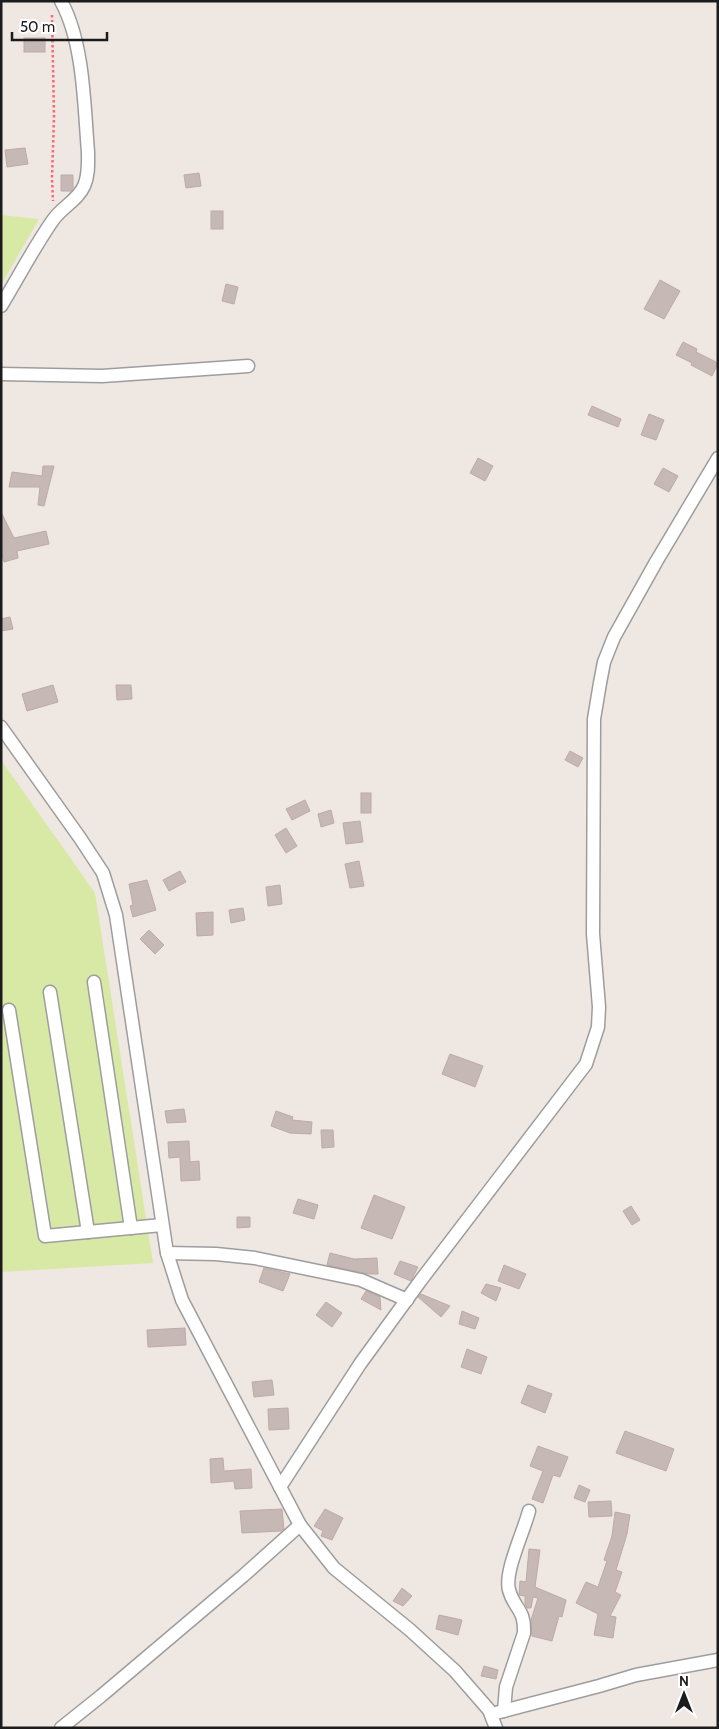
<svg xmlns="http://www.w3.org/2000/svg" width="719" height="1729" viewBox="0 0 719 1729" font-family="Cabin,sans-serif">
<rect width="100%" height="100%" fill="#eee7e2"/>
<g fill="#d8e9a6">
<path d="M1 215 39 219 1 285Z"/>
<path d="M1 760 95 893 153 1263 1 1272Z"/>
</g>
<g fill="#c6b8b5" stroke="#c0aaa4">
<rect x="24" y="38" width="21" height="14"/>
<path d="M25 148 28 164 7 167 5 150Z"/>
<path d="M199 173 201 186 186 188 184 175Z"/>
<path d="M61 175H73V188L71 191H61Z"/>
<rect x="211" y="211" width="12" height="18"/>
<path d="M660 280 680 291 664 319 644 309Z"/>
<path d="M226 284 238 287 234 304 222 301Z"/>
<path d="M683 342 697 349 696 352 718 363 712 376 691 365 692 363 676 355Z"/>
<path d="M592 406 621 419 618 427 588 415Z"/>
<path d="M649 414 664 420 656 440 641 435Z"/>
<path d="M478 458 493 466 485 481 470 473Z"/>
<path d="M43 466H54L44 506 38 505 40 487H9L12 472 42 476Z"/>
<path d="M663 468 678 476 669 492 654 484Z"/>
<path d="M1 512 14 538 46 531 49 544 17 551 18 558 4 562 1 552Z"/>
<path d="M10 617 13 629 1 631V619Z"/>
<path d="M53 685 58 702 27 711 22 694Z"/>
<path d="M116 685H131L132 699 117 700Z"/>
<path d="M570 751 583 758 578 767 565 760Z"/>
<rect x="361" y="793" width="10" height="20"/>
<path d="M305 800 310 811 292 820 286 809Z"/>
<path d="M331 810 334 823 321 827 318 814Z"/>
<path d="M360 821 363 842 346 844 343 823Z"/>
<path d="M286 828 297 846 286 853 275 835Z"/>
<path d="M359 861 364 886 350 888 345 864Z"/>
<path d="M180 871 186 882 169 891 163 880Z"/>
<path d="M147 880 156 910 133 917 130 906 133 905 129 884Z"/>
<path d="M280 885 282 904 268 906 266 887Z"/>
<path d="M243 908 245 920 231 923 229 910Z"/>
<path d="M213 912V935L197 936 196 913Z"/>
<path d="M149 930 164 945 155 954 140 939Z"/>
<path d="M450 1054 483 1066 475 1087 442 1074Z"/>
<path d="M184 1109 186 1122 167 1123 165 1111Z"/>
<path d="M276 1111 293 1117 292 1120 312 1122 311 1134 290 1133 271 1126Z"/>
<path d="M321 1130H333L334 1147 322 1148Z"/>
<path d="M189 1141 190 1162 199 1161 200 1180 181 1181 180 1157 169 1158 168 1142Z"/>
<path d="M374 1195 405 1207 392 1239 361 1228Z"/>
<path d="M298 1199 318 1205 314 1219 293 1213Z"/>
<path d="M631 1206 640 1220 632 1225 623 1211Z"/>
<path d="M237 1217H250V1227L237 1228Z"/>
<path d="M330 1253 354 1259 377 1258 378 1274H369L327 1265Z"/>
<path d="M400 1261 418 1267 411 1281 394 1274Z"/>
<path d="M504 1265 526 1274 519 1289 498 1281Z"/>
<path d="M264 1268 290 1274 283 1291 259 1282Z"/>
<path d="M486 1284 501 1288 496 1301 481 1293Z"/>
<path d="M366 1291 380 1297 381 1310 361 1299Z"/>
<path d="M421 1294 450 1306 441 1317 418 1297Z"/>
<path d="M326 1302 342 1313 332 1327 316 1315Z"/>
<path d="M462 1311 479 1318 475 1329 459 1324Z"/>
<path d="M185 1328 186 1345 148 1347 147 1330Z"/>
<path d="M467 1349 487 1357 481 1374 461 1367Z"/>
<path d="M272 1380 274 1395 254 1397 252 1382Z"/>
<path d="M528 1385 552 1394 545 1413 521 1403Z"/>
<path d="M288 1408 289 1429 269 1430 268 1409Z"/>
<path d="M625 1431 674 1449 666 1471 616 1453Z"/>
<path d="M538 1446 568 1457 560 1477 553 1475 543 1503 532 1499 543 1471 530 1466Z"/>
<path d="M223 1458 224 1471 251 1469 252 1488 235 1489 234 1481 211 1483 210 1459Z"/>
<path d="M579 1485 590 1490 585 1502 574 1498Z"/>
<path d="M611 1501 612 1516 589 1517 588 1502Z"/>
<path d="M282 1509 284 1529 281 1531 242 1533 240 1511Z"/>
<path d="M325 1509 343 1518 332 1540 321 1536 323 1531 314 1526Z"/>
<path d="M615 1512 630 1515 627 1534 616 1570 622 1572 615 1592 621 1595 610 1616 616 1617 613 1638 594 1635 598 1614 576 1603 586 1582 598 1587 607 1561 604 1560 612 1536Z"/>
<path d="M529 1549 540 1550 535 1587 566 1600 562 1617 559 1616 552 1641 532 1636 531 1620 538 1598 533 1597 531 1608H527L525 1603V1596L519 1595 520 1581 526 1582Z"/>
<path d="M402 1588 412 1596 403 1606 393 1601Z"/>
<path d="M439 1615 462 1620 458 1635 436 1629Z"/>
<path d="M484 1666 498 1670 496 1679 481 1676Z"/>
</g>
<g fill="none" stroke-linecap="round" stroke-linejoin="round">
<g stroke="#9d9d9d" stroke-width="15">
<g id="minor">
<path d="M1 306C18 278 34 247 53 220 62 207 78 200 84 186 89 175 88 163 88 152 84 105 84 43 61 1"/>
<path d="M1 374 102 376 248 366"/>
<path d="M1 727 80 838 103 873 116 915 167 1253 182 1300 300 1525 334 1568 410 1630 455 1671 489 1710 496 1728"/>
<path d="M94 982 131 1228"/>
<path d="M50 992 88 1232"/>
<path d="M9 1010 45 1236 162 1225"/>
<path d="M167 1253 216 1254 255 1258 361 1280 407 1300"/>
<path d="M280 1487 360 1364 421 1280 586 1064 598 1027 599 1007 593 934 594 719 600 683 604 662 614 637 656 562 718 458"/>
<path d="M504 1711 506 1687 524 1633C525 1608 514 1609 509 1590 504 1572 524 1531 529 1511"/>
<path d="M492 1714 599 1686 636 1675 718 1660"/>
<path d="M61 1728 101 1696 243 1576 300 1525"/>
</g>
</g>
<path stroke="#fb667b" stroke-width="2.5" stroke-dasharray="2.5 2.5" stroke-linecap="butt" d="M52 15 54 117 52 178 53 201"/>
<use href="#minor" stroke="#fff" stroke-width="12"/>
</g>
<rect width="719" height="1729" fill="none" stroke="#1c1c1c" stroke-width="5"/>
<g transform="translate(684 1694)" stroke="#ffffff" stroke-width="4" paint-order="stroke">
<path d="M0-4L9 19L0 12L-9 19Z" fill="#1c1c1c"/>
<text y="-8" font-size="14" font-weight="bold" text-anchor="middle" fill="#1c1c1c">N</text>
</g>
<path d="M12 32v8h95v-8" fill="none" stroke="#1c1c1c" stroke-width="2.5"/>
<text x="20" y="32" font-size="15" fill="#1c1c1c" stroke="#ffffff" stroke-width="4" paint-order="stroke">50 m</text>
</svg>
